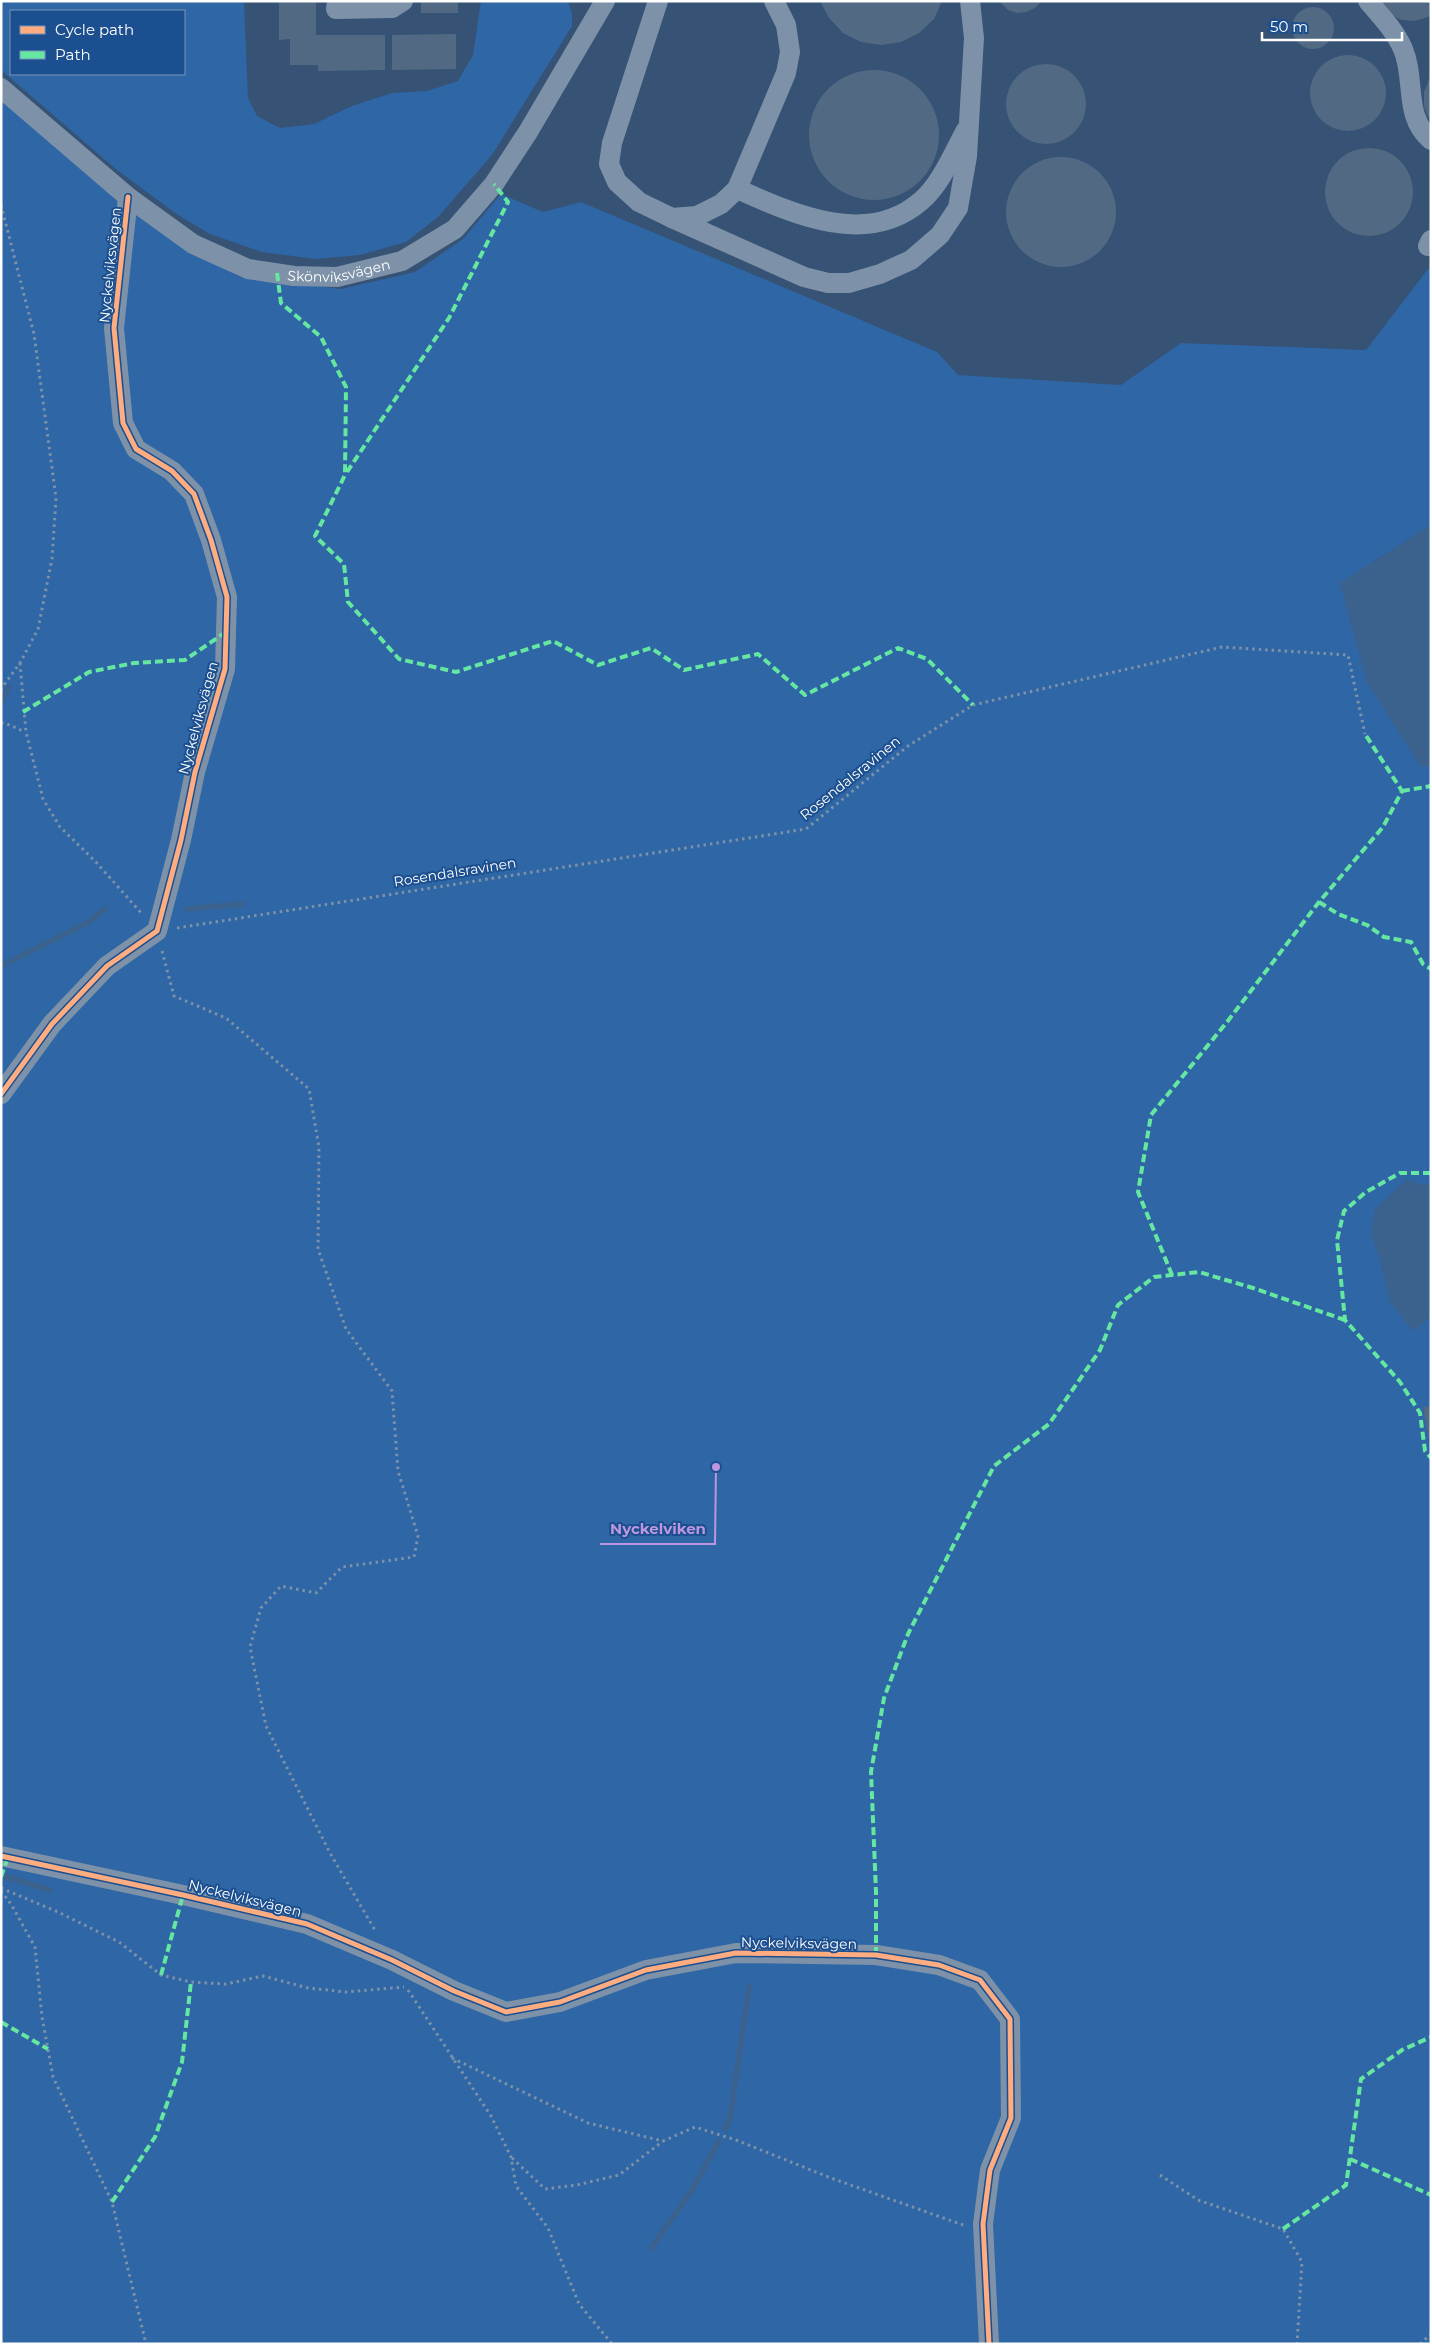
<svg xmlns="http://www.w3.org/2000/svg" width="1432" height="2345" viewBox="0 0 1432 2345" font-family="Montserrat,sans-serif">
<rect width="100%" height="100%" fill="#365274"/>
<g fill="#2f66a5" fill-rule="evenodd">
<path d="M1 1H244L248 98 257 116 280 128 314 124 352 106 392 93 427 91 458 81 473 55 481 1H568L572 14V26L492 155 438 217 406 242 360 255 316 259 262 252 210 234 178 215 117 170 1 70ZM184 11V74H11V11Z"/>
<path d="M1 96 150 224 240 277 341 289 415 272 463 239 501 194 543 212 581 202 937 352 958 375 1121 385 1181 343 1366 350 1431 265V525L1370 564 1431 590V2344H1Z"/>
</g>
<g fill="#3b618d">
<path d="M1431 525V766H1420L1367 682 1340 583Z"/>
<path d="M1407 1179 1421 1185 1425 1183 1431 1186V1317L1413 1331 1390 1302 1380 1259 1371 1233 1375 1210Z"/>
</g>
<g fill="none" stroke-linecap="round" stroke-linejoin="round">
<g stroke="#3b618d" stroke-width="5.5">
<path d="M1 702 9 687"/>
<path d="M187 909 242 904"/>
<path d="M1 966 87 923 105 909"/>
<path d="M1 1875 50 1890"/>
<path d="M725 2129 730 2118 749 1987"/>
<path d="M651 2248 692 2190 719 2141"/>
</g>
</g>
<g fill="#526984">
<path d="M279 1H316V35H385V70L318 71V65H290V39L279 40Z"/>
<rect x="421" y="1" width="37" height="12"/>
<path d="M820 1H942L934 19 919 33 901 42 881 45 861 42 843 33 829 18Z"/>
<path d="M999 1H1042L1035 8 1026 12 1017 13 1008 10Z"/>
<path d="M1378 1H1431V16L1415 21 1401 20 1388 13Z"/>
<circle cx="1313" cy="28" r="21"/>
<path d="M456 34V69L392 70V35Z"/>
<circle cx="1348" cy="93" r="38"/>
<circle cx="1046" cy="104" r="40"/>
<circle cx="874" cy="135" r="65"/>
<path d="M1431 75V123L1424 107V92Z"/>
<circle cx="1369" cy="192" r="44"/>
<circle cx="1061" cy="212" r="55"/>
<path d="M1431 1406V1445H1430L1423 1407Z"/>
</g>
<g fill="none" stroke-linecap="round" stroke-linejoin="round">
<g stroke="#7d92a8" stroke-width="3" stroke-dasharray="2.5 4" stroke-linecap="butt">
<path d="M1 205 34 334 56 498 52 559 38 629 20 663 1 689"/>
<path d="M20 663 26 732 43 799 60 827 95 861 143 915"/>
<path d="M1 723H5L25 732"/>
<path d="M177 928 806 829 908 746 973 705 1222 647 1348 655 1365 734"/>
<path d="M162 951 174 996 226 1018 309 1089 319 1147 318 1249 346 1329 392 1391 398 1471 418 1536 414 1557 342 1567 316 1593 281 1586 261 1608 250 1647 266 1726 330 1853 376 1932"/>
<path d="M1 1888 58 1912 119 1942 161 1975 191 1982 226 1984 263 1976 308 1988 346 1992 404 1987"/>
<path d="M1 1891 11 1904 35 1947 42 2017 53 2077 112 2202 146 2344"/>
<path d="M408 1990 491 2116 511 2157 516 2186 548 2228 579 2304 612 2344"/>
<path d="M452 2058 588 2123 663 2141 695 2127 736 2140 831 2178 966 2226"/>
<path d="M512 2158 545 2189 577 2185 619 2175 663 2141"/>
<path d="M1160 2175 1198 2200 1283 2229 1302 2262 1297 2344"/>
<path d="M1420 2344 1431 2334"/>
</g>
<g stroke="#7d92a8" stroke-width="20">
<path d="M337 1 336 9 392 8 403 1"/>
<path d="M658 1 612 143 609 164 617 182 639 202 672 218 697 216 721 204 737 189 786 73 790 52 786 25 774 1"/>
<path d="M1368 1C1381 16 1395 31 1403 49 1416 80 1403 116 1431 140"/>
<path id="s1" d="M1 88 128 197 193 244 248 269 294 276 337 277 402 261 455 229 494 184 528 132 605 1"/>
<path d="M737 189C793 214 867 248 921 201 941 184 954 152 966 130"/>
<path d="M672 218 804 277 828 283H849L880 274 911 260 940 235 958 208 967 156 974 38 970 1"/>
<path d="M1428 246 1431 240"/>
<path d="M1 1094 52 1024 107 966 157 931 181 840 195 772 225 669 227 597 211 540 194 494 172 471 136 449 123 423 114 328 128 197"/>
<path d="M1 1856 183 1895 307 1924 392 1960 454 1991 506 2012 560 2002 646 1970 736 1953 876 1955 939 1965 980 1980 1010 2019 1011 2118 990 2170 983 2224 989 2344"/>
</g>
<g stroke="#66e7a1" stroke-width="4" stroke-dasharray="8 4" stroke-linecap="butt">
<path d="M277 273 281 303 321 337 346 387 345 475 315 536 344 564 348 602 399 659 456 672 553 641 598 665 651 648 684 670 758 654 805 695 898 648 927 659 973 705"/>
<path d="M347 472 449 318 508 202 494 184"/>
<path d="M23 712 89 672 134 663 185 660 226 632"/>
<path d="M1402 791 1431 786"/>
<path d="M1319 902 1338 914 1367 925 1384 937 1411 942 1423 964 1431 969"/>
<path d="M1431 1173H1400L1366 1192 1344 1211 1337 1240 1345 1320 1400 1382 1420 1413 1425 1451 1431 1458"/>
<path d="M1172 1275 1138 1192 1151 1115 1227 1022 1319 902 1383 827 1402 791 1365 734"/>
<path d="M1 1877 8 1857"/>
<path d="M876 1955V1892L871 1772 884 1698 908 1634 994 1466 1049 1424 1100 1350 1118 1305 1154 1277 1199 1272 1253 1288 1345 1320"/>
<path d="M161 1975 183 1895"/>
<path d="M1 2022 48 2049"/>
<path d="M1350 2159 1431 2195"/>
<path d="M112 2202 155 2137 182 2062 191 1982"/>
<path d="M1283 2229 1346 2185 1361 2079 1402 2050 1431 2037"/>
</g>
<g stroke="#1b4f8f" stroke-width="8">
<g id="cycleway">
<path d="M1 1094 52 1024 107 966 157 931 181 840 195 772 225 669 227 597 211 540 194 494 172 471 136 449 123 423 114 328 128 197"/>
<path d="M1 1856 183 1895 307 1924 392 1960 454 1991 506 2012 560 2002 646 1970 736 1953 876 1955 939 1965 980 1980 1010 2019 1011 2118 990 2170 983 2224 989 2344"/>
</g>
</g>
<use href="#cycleway" stroke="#ffac80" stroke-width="5"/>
</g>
<g text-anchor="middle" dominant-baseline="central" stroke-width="4" stroke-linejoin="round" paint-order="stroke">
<g font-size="14" fill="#fff" stroke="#1b4f8f">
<text transform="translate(110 265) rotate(-84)">Nyckelviksvägen</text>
<text stroke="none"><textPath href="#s1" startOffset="400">Skönviksvägen</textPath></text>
<text transform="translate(198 718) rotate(-75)">Nyckelviksvägen</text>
<text transform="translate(850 778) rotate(-39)">Rosendalsravinen</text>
<text transform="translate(455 872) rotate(-9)">Rosendalsravinen</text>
<text transform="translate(245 1898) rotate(14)">Nyckelviksvägen</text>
<text transform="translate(799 1943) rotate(1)">Nyckelviksvägen</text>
</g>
</g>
<path fill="none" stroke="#bd96df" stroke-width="2" d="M716 1467L715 1544H600"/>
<circle fill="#bd96df" stroke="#1b4f8f" stroke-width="2" cx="716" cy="1467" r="5"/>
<g font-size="15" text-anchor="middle" font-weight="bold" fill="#bd96df" stroke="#1b4f8f" stroke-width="4" stroke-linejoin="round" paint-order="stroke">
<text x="658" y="1534">Nyckelviken</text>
</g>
<rect width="1432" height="2345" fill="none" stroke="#ffffff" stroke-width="5"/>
<rect x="10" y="10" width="175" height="65" fill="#1b4f8f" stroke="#7695bc"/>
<rect x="20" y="26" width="25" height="8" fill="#ffac80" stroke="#7695bc"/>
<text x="55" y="35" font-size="15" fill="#ffffff">Cycle path</text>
<rect x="20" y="51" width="25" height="8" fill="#66e7a1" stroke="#7695bc"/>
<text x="55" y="60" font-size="15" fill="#ffffff">Path</text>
<path d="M1262 32v8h140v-8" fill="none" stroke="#ffffff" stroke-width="2.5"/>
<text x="1270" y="32" font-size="15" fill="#ffffff" stroke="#1b4f8f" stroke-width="4" paint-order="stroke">50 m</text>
</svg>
